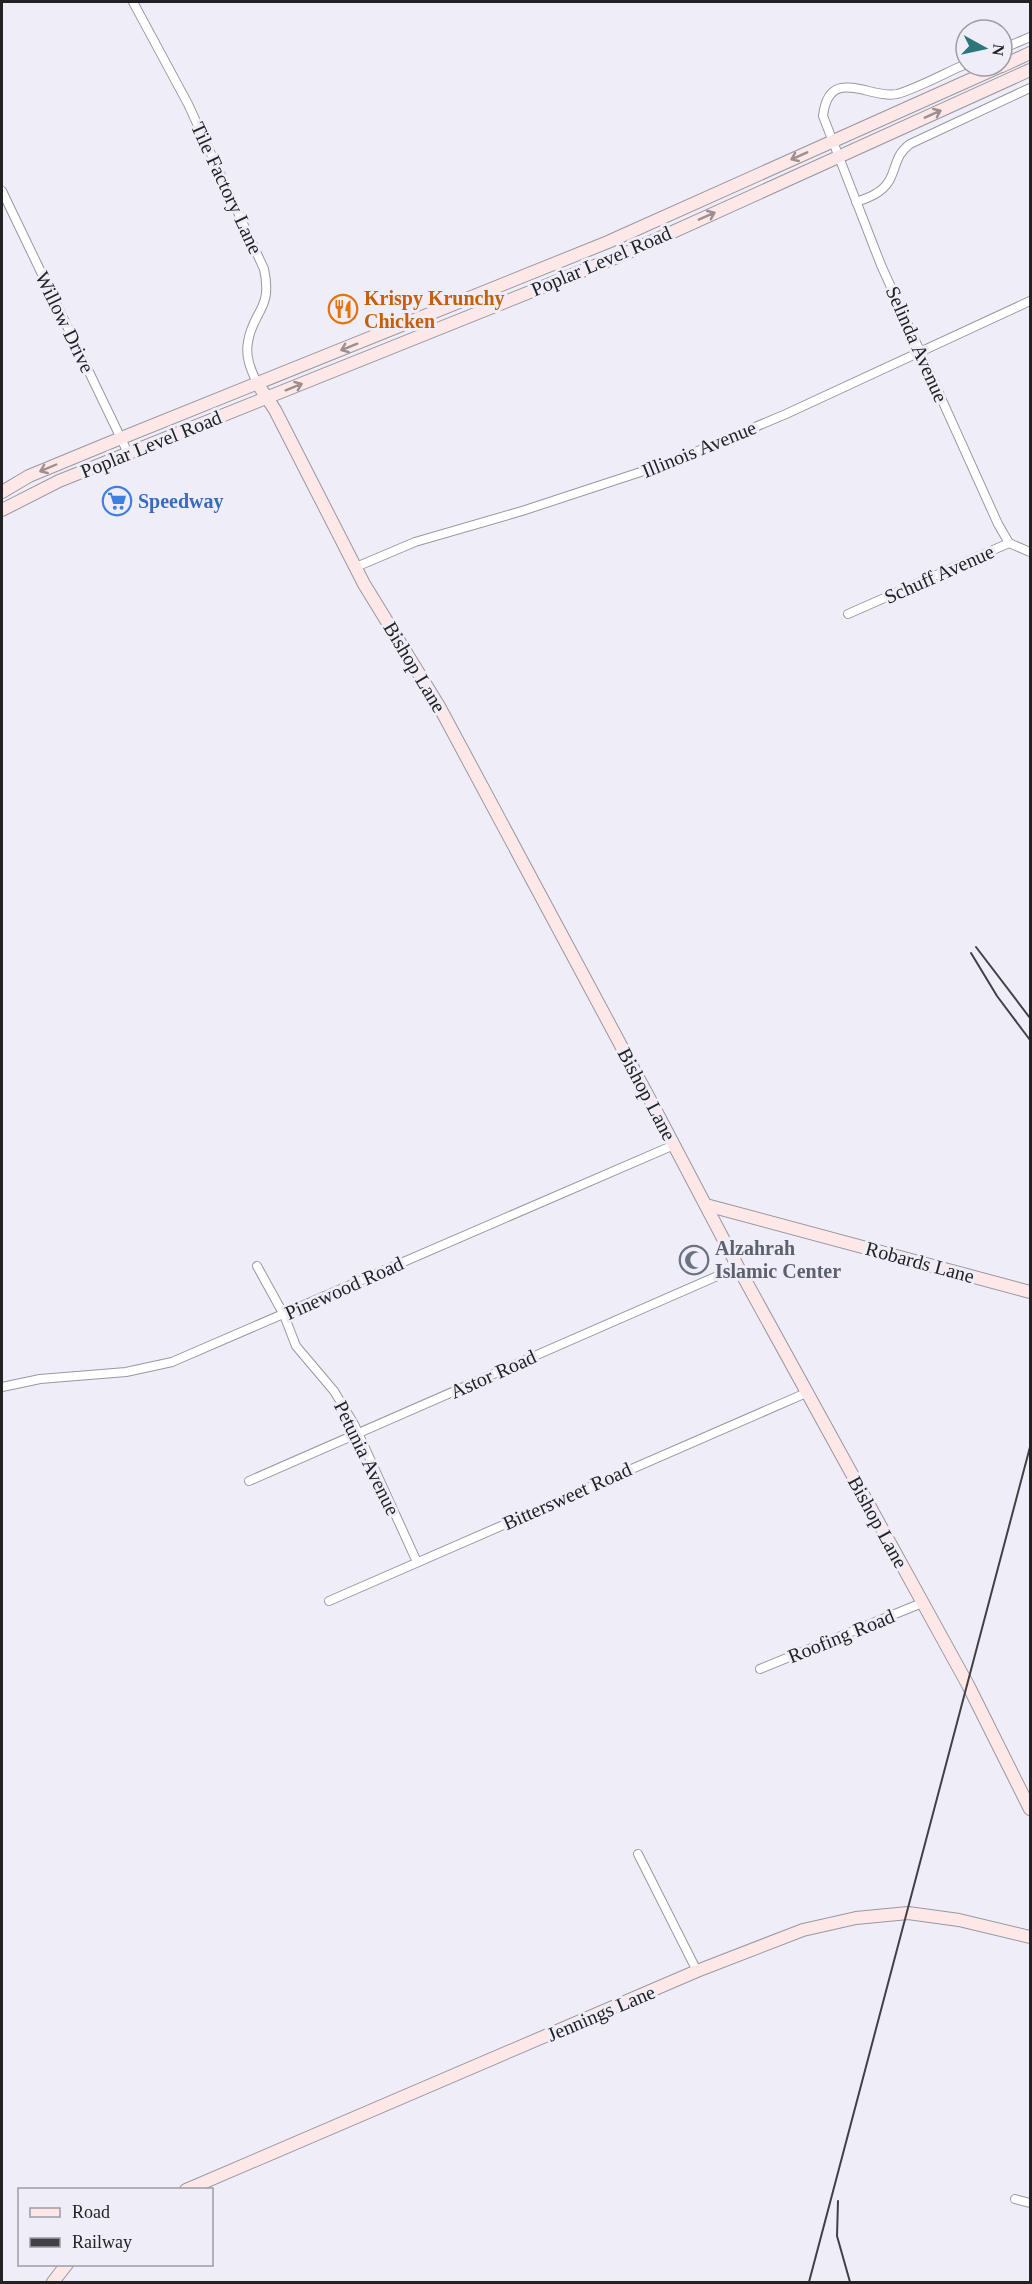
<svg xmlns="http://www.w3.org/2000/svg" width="1032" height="2284" viewBox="0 0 1032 2284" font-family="Georgia,serif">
<rect width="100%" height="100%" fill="#efeef8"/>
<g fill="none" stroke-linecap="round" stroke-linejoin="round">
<g stroke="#9998a1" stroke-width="10">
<g id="street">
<path d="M133 2 188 104 264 269C273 310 253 310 248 342 245 357 251 370 257 383"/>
<path d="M1002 49 1030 37"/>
<path d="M966 64C947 72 916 89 897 94 871 100 829 64 823 116L881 265 998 524 1009 543"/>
<path d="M2 191 128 453"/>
<path d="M856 202C868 198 882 193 889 181 897 167 895 155 910 144L1030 88"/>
<path d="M356 567 415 542 522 511 674 461 786 414 1030 301"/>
<path d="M848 614 1009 543 1030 552"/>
<path d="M257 1266 284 1315 296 1346 334 1391 354 1424 417 1562"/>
<path d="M2 1387 40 1379 126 1372 172 1362 674 1145"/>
<path d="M249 1481 738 1267"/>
<path d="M329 1601 806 1393"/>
<path d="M760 1669 922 1603"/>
<path d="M638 1854 697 1971"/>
<path d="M1015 2199 1030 2203"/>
</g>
</g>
<g stroke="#9998a1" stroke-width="14">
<g id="secondary">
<path d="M1002 66 1030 53"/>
<path d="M257 383 275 410 364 584 440 708 655 1109 738 1267 968 1685 1030 1809"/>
<path d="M2 492 29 476 109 443 608 242 1001 66"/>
<path d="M2 510 59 481 622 255 1030 70"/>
<path d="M706 1205 1030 1292"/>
<path d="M186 2190 697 1971 803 1930 856 1918 908 1913 959 1920 1030 1937"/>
<path d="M53 2282 67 2264"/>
</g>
</g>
<use href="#street" stroke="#fff" stroke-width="8"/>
<use href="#secondary" stroke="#fee8e7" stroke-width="12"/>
<g stroke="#414145" stroke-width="2">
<path d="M976 947 1030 1018"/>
<path d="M971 953 997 996 1030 1040"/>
<path d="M838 2201 837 2236 850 2282"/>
<path d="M809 2282 1030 1447"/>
</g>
</g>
<defs><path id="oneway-shaft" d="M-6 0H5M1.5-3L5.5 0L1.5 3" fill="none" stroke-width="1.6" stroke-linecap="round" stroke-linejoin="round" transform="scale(1.5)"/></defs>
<g stroke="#9b8f90">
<use href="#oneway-shaft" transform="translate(933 114) rotate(-24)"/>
<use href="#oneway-shaft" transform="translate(799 156) rotate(156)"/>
<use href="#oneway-shaft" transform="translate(707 216) rotate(-24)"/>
<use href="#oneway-shaft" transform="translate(349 347) rotate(158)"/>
<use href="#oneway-shaft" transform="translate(294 387) rotate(-22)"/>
<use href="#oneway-shaft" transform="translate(48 468) rotate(157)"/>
</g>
<defs>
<g id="restaurant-ring" transform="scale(1.5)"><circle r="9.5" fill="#efeef8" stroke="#e8710a" stroke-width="1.5"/><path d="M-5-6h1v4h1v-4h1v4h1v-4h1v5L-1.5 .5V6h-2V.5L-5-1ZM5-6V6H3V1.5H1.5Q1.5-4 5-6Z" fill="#e8710a"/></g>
<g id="supermarket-ring" transform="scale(1.5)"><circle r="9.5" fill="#efeef8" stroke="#3f7fe0" stroke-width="1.5"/><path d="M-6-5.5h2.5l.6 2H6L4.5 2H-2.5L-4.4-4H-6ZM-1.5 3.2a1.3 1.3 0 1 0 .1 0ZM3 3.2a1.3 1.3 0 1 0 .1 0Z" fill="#3f7fe0"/></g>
<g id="mosque-ring" transform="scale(1.5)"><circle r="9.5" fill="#efeef8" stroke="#6b7280" stroke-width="1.5"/><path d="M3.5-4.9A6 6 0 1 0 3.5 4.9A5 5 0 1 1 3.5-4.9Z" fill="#6b7280"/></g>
</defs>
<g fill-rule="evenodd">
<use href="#restaurant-ring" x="343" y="309"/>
<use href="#supermarket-ring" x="117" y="501"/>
<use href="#mosque-ring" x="694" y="1260"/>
</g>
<g text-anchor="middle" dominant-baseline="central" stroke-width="6" stroke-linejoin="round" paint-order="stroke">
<g font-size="20" fill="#222225" stroke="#efeef8">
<text transform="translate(227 188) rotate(65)">Tile Factory Lane</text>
<text transform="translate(601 261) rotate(-23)">Poplar Level Road</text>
<text transform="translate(65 322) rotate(64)">Willow Drive</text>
<text transform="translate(917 344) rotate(66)">Selinda Avenue</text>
<text transform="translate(151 444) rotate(-22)">Poplar Level Road</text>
<text transform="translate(699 449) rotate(-22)">Illinois Avenue</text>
<text transform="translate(939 574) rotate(-24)">Schuff Avenue</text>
<text transform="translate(415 667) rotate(59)">Bishop Lane</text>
<text transform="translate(647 1094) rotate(62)">Bishop Lane</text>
<text transform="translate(920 1262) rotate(15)">Robards Lane</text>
<text transform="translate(344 1288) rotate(-24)">Pinewood Road</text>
<text transform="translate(493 1374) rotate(-24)">Astor Road</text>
<text transform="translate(367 1458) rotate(64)">Petunia Avenue</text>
<text transform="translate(567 1496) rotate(-24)">Bittersweet Road</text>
<text transform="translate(878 1522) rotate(61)">Bishop Lane</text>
<text transform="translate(841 1636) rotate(-22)">Roofing Road</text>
<text transform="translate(601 2013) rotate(-23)">Jennings Lane</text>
</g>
<g font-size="20" font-weight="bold" fill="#c56008" stroke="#efeef8" text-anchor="start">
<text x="364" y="298">Krispy Krunchy<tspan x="364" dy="23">Chicken</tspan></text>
</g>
<g font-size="20" font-weight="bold" fill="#366cbe" stroke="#efeef8" text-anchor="start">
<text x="138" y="501">Speedway</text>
</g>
<g font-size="20" font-weight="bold" fill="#5b616d" stroke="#efeef8" text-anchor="start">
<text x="715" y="1248">Alzahrah<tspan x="715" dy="23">Islamic Center</tspan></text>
</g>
</g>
<rect width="1032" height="2284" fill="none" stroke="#222225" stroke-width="6"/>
<rect x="18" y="2188" width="195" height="78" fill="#efeef8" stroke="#9d9ca4" stroke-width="1.5"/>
<rect x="30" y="2208" width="30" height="9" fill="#fee8e7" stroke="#9d9ca4" stroke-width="1.5"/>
<text x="72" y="2218" font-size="18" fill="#222225">Road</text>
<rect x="30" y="2238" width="30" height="9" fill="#414145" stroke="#9d9ca4" stroke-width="1.5"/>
<text x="72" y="2248" font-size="18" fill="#222225">Railway</text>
<g transform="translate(984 48) rotate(98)"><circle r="28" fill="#efeef8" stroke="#9d9ca4" stroke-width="1.5"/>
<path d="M0-4.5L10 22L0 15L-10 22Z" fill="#2d777b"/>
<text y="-9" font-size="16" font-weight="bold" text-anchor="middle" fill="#222225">N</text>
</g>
</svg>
